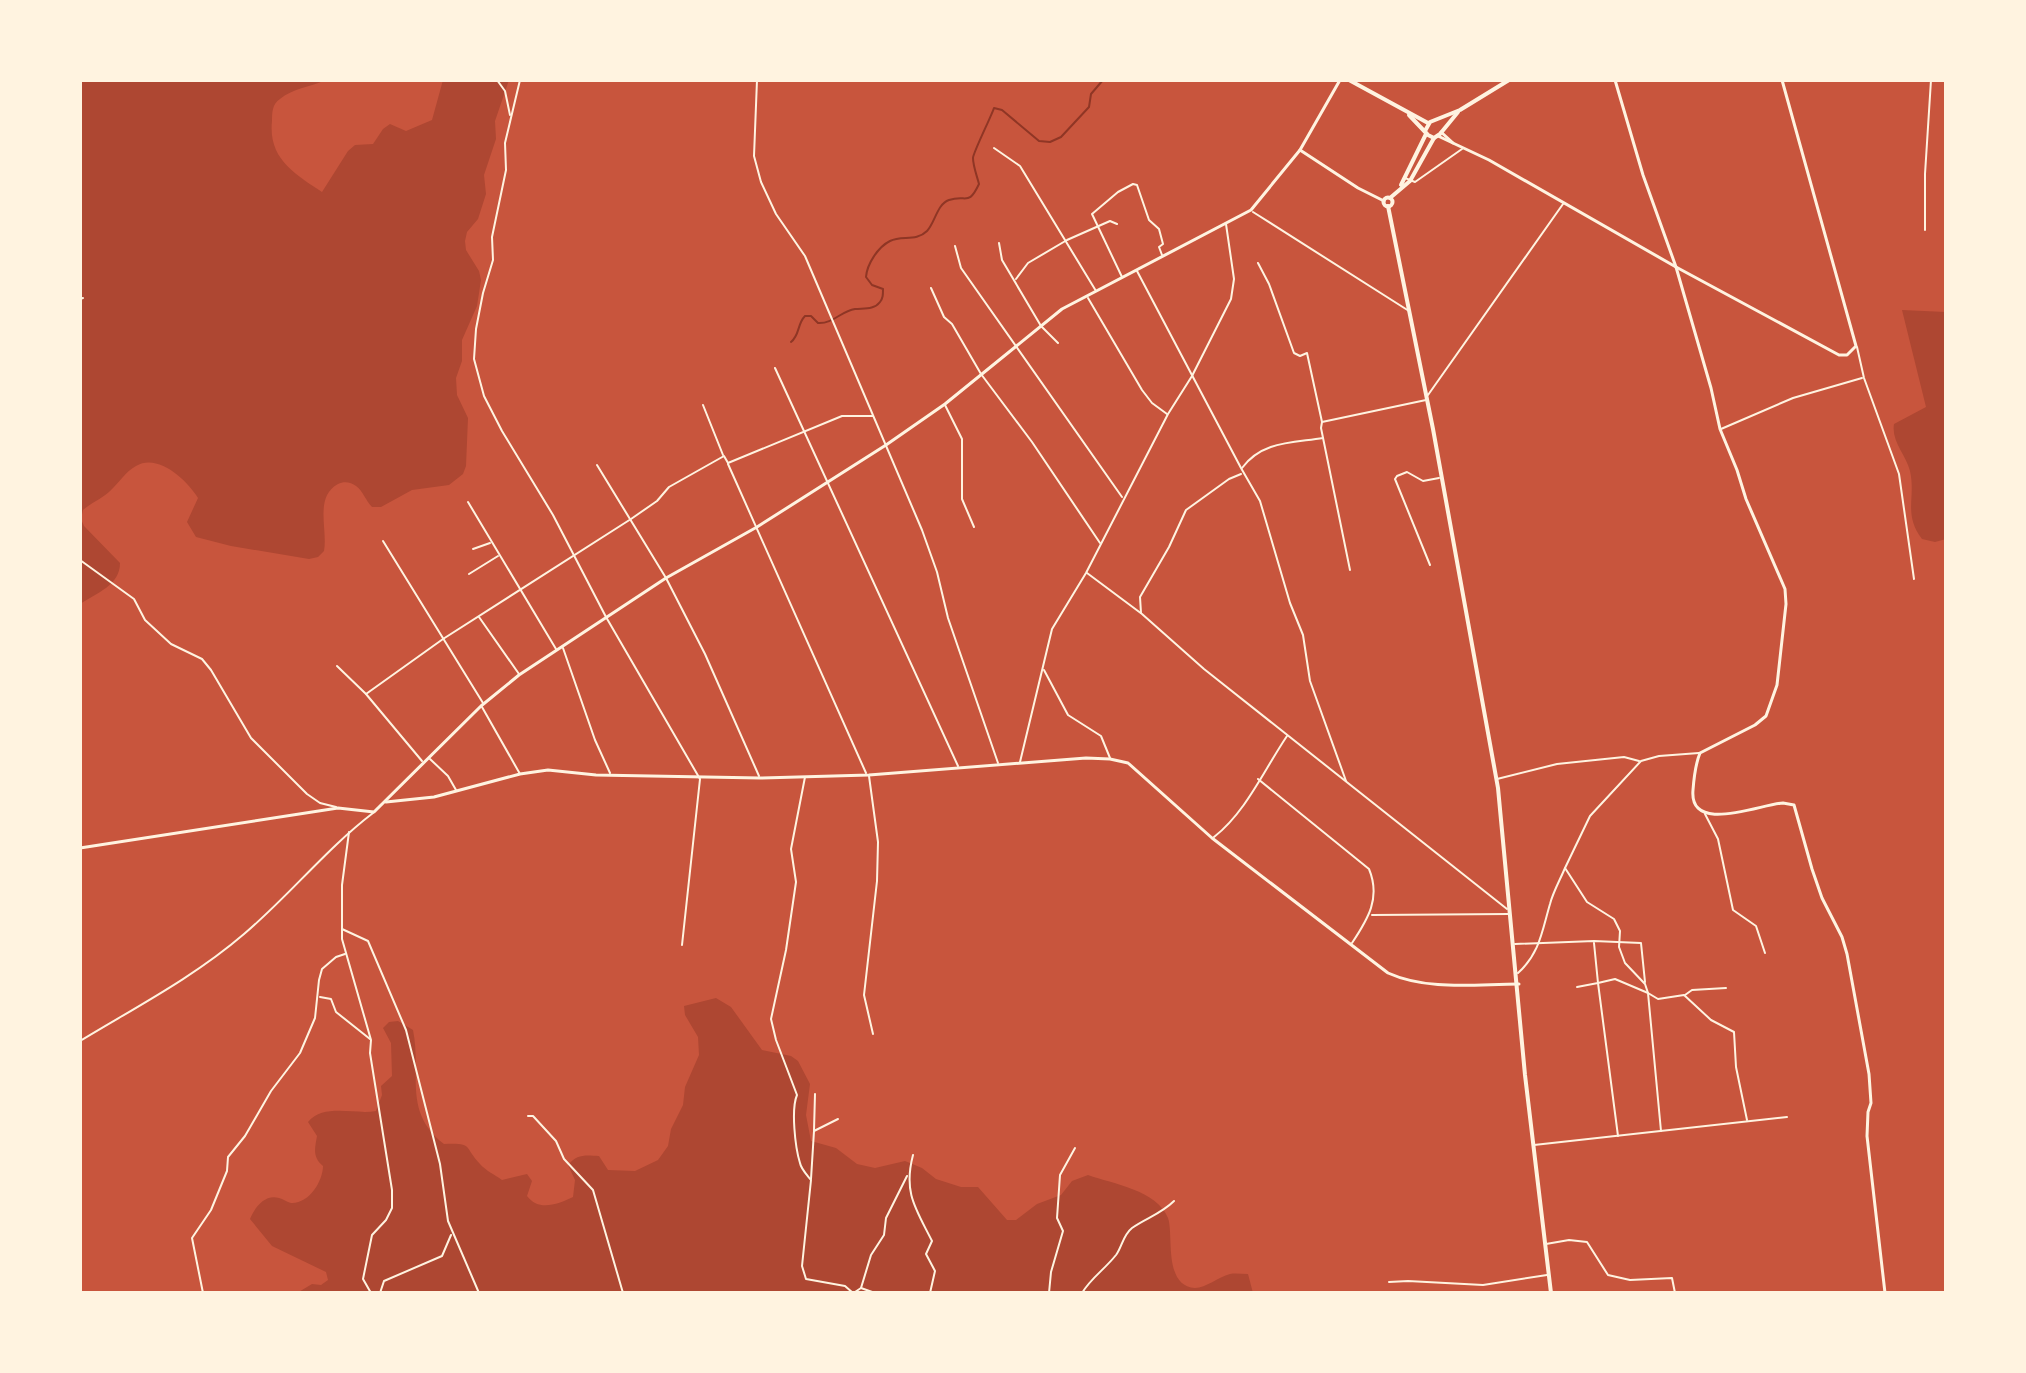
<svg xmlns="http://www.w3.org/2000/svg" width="2026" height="1373" viewBox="0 0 2026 1373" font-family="Jost,sans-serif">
<rect width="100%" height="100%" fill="#c8553d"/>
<g fill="#ae4732">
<path d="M80 80H325C311 87 293 88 280 99 272 104 272 113 272 121 268 159 295 174 322 192L348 151 355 145 373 144 383 129 390 124 406 131 432 120 443 80H509L495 121 496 139 484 175 486 194 478 219 467 232 465 241 466 250 479 271 481 280 477 306 462 340V361L456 378 457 395 468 418 466 466 463 474 449 485 412 490 381 507H372C366 501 363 491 356 486 351 482 344 481 338 484 314 497 328 530 324 551L318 557 309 559 231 546 196 537 187 522 198 498C187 480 158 453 136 466 125 472 119 483 109 492 101 499 91 503 83 510L81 519 84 526 120 563C120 585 97 593 80 604Z"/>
<path d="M1902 310 1946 312V539L1935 542 1922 539C1903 514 1916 498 1910 471 1906 455 1891 441 1894 424L1926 407Z"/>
<path d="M716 998 731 1007 762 1050 791 1056 798 1061 810 1084 806 1115 811 1141 836 1148 857 1164 875 1168 905 1161 922 1168 936 1179 961 1187H978L1007 1220H1016L1037 1204 1061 1195 1072 1181 1088 1175C1113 1184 1157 1190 1168 1218 1174 1235 1163 1286 1195 1288 1206 1288 1218 1277 1230 1274 1235 1273 1242 1274 1248 1274L1253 1293H297L312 1284 321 1285 328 1280 326 1272 272 1246 250 1219C255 1207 265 1194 279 1198 283 1199 287 1202 291 1203 309 1204 323 1181 323 1166 312 1157 315 1148 317 1136L308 1122C324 1103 355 1115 376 1111L382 1095 381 1086 392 1076 391 1043 383 1028 389 1022 398 1021 413 1030C422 1074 402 1111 444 1144 474 1143 463 1146 480 1164 485 1170 495 1175 502 1180L527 1174 532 1181 527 1196C539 1212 558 1204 573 1197L575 1180 568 1165C577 1154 585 1155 599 1156L608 1170 635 1171 658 1160 668 1146 671 1129 683 1105 685 1087 699 1055 698 1037 685 1015 684 1006Z"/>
</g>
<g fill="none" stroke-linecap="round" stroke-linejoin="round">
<path stroke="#8f3625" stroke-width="2" d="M791 342C800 335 797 324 805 316H811L818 323C833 324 841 311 855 309 864 308 874 310 880 302 883 298 883 295 883 289L872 285 866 277C867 264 878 247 890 241 902 235 916 242 927 231 935 223 937 204 949 200 967 194 968 207 979 184 977 176 973 166 973 158 973 153 991 117 994 108L1002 110 1039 141 1050 142 1061 137 1089 107 1091 94 1103 80"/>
<g stroke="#fff3e0" stroke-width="2">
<path d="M497 80 505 91 510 115"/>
<path d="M520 80 505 143 506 170 492 237 493 260 483 293 476 329 474 359 484 396 502 431 553 515 606 617 700 779 682 945"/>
<path d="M757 80 754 156 761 182 776 214 805 256 922 530 937 572 948 618 998 763"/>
<path d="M994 148 1020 166 1096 291"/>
<path d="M1405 178 1415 182 1462 149"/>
<path d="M1253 212 1409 311"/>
<path d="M1925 230V174L1931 80"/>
<path d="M999 243 1002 260 1041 326 1058 343"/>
<path d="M955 246 961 268 1122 497"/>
<path d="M1258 263 1269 284 1294 353 1300 356 1307 353 1322 422"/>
<path d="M1137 271 1241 468 1260 501 1290 603 1303 635 1310 681 1346 781"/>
<path d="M1122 277 1092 214 1118 192 1133 184 1137 185 1149 220 1159 229 1163 244 1159 247 1162 255"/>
<path d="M1016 279 1028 263 1067 240 1110 221 1117 224"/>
<path d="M931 288 944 317 952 324 981 374 1032 442 1100 543"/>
<path d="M1088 298 1142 390 1152 403 1167 414"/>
<path d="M80 299 83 298"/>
<path d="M1857 347 1864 378 1899 474 1914 579"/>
<path d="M775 368 958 766"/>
<path d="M1428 395 1563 204"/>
<path d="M703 405 723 455"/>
<path d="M945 405 962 439V499L974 527"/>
<path d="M1721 429 1793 398 1862 378"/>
<path d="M728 464 866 773"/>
<path d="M597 465 666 578 705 654 759 776"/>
<path d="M1242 468C1262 441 1292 443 1323 438"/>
<path d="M468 502 556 649"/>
<path d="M383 541 483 703"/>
<path d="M473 549 490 543"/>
<path d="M80 560 134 599 145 620 171 644 202 659 211 670 251 738 307 794 320 803 336 807"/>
<path d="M1430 565 1395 479 1397 476 1407 472 1423 481 1439 478"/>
<path d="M1350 570 1321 428 1322 422 1426 400"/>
<path d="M1087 573 1142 614 1204 669 1507 909"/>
<path d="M469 574 498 556"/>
<path d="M1141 613 1140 597 1169 547 1186 510 1229 479 1241 474"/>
<path d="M479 617 519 674"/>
<path d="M563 648 595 740 610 773"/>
<path d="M337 666 366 694 422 761"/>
<path d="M1044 670 1068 715 1101 736 1110 758"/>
<path d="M366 694 443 639 631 519 657 501 669 487 724 456 728 463 842 416H873"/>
<path d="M482 707 520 774"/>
<path d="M1699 753 1659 756 1641 761 1590 816 1565 868 1587 902 1614 919 1620 931 1619 947 1625 963 1645 984 1648 993 1658 999 1684 995 1711 1020 1734 1032 1736 1067 1747 1120"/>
<path d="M430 759 448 776 456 790"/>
<path d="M1020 762 1052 629 1086 573 1168 414 1192 376 1231 299 1234 279 1226 224"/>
<path d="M869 776 878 842 877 881 864 995 873 1034"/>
<path d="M805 777 791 849 796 882 786 950 771 1019 776 1040 797 1095C791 1109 795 1147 800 1163 801 1169 807 1175 811 1180L802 1266 806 1279 845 1286 853 1293"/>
<path d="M1258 779 1369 869C1381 898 1368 919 1352 943"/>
<path d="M1497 779 1557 764 1624 757 1639 761"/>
<path d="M1705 814 1718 839 1733 910 1756 926 1765 953"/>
<path d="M349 832 342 885V939L371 1040 370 1053 392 1190V1208L386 1220 372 1235 363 1279 371 1293"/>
<path d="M1214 837C1246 812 1264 770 1287 736"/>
<path d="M1372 915 1509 914"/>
<path d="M342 929 368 941 406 1030 440 1164 448 1221 479 1293"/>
<path d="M1515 944 1594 941 1641 943 1645 982"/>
<path d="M1518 973C1540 953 1542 931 1550 904 1553 892 1560 880 1565 868"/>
<path d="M1577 987 1598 983 1594 943"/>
<path d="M1685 995 1692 990 1726 988"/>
<path d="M320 997 331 999 336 1012 370 1039"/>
<path d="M80 1041C136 1007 194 977 244 934 289 896 326 849 373 813"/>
<path d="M528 1116H533L556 1141 564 1159 593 1190 623 1293"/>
<path d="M814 1130 815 1094"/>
<path d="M1618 1136 1598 983 1615 979 1648 993 1661 1131"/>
<path d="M1534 1145 1787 1117"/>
<path d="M913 1155C903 1193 916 1209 932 1241L926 1254 935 1271 930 1293"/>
<path d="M811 1179 814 1131 838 1119"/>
<path d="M1546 1244 1569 1240 1587 1242 1608 1275 1630 1280 1672 1278 1675 1293"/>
<path d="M1389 1282 1408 1281 1483 1285 1547 1275"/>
<path d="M861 1288 875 1293"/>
<path d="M855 1292 861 1288 871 1255 884 1235 886 1218 907 1176"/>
<path d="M203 1293 192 1238 211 1210 227 1171 228 1157 245 1136 271 1091 300 1053 315 1018 319 980 322 969 336 957 345 954"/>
<path d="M380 1293 384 1281 442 1256 451 1235"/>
<path d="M1049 1293 1051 1272 1063 1231 1057 1218 1060 1175 1075 1148"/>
<path d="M1082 1293C1091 1278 1105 1269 1116 1255 1122 1247 1123 1235 1132 1228 1146 1218 1161 1214 1174 1201"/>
</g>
<g stroke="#fff3e0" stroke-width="3">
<path d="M1615 80 1643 175 1676 267 1711 388 1720 429 1737 470 1746 499 1785 589 1786 604 1777 685 1766 716 1755 725 1700 753C1695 765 1694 777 1693 790 1689 835 1761 804 1783 803L1794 805 1812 869 1822 898 1842 937 1847 954 1869 1074 1871 1103 1868 1112 1867 1136 1885 1293"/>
<path d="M1441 132 1453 143"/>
<path d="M1438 136 1489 160 1676 267 1839 355H1847L1856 346 1782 80"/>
<path d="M1300 150 1358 188 1384 201"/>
<path d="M386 802 434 797 520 774 548 770 596 775 760 778 869 775 1086 758 1110 759 1128 763 1212 838 1388 973C1428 991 1476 984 1519 984"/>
<path d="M80 848 338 808 374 812 481 706 519 675 666 578 757 527 886 445 945 404 1062 309 1251 210 1300 150 1340 80"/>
</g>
<g stroke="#fff3e0" stroke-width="4">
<path d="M1349 80 1428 123"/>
<path d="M1409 115 1428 135 1434 138 1440 134 1458 112"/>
<path d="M1425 131 1430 122 1460 110 1509 80"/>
<path d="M1401 185 1426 134"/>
<circle cx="1388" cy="202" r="4.5"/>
<path d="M1390 198 1410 181 1434 138"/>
<path d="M1388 206 1433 429 1498 788 1525 1075 1551 1293"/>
</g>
</g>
<rect width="2026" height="1373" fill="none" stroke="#fff3e0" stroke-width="164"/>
</svg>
